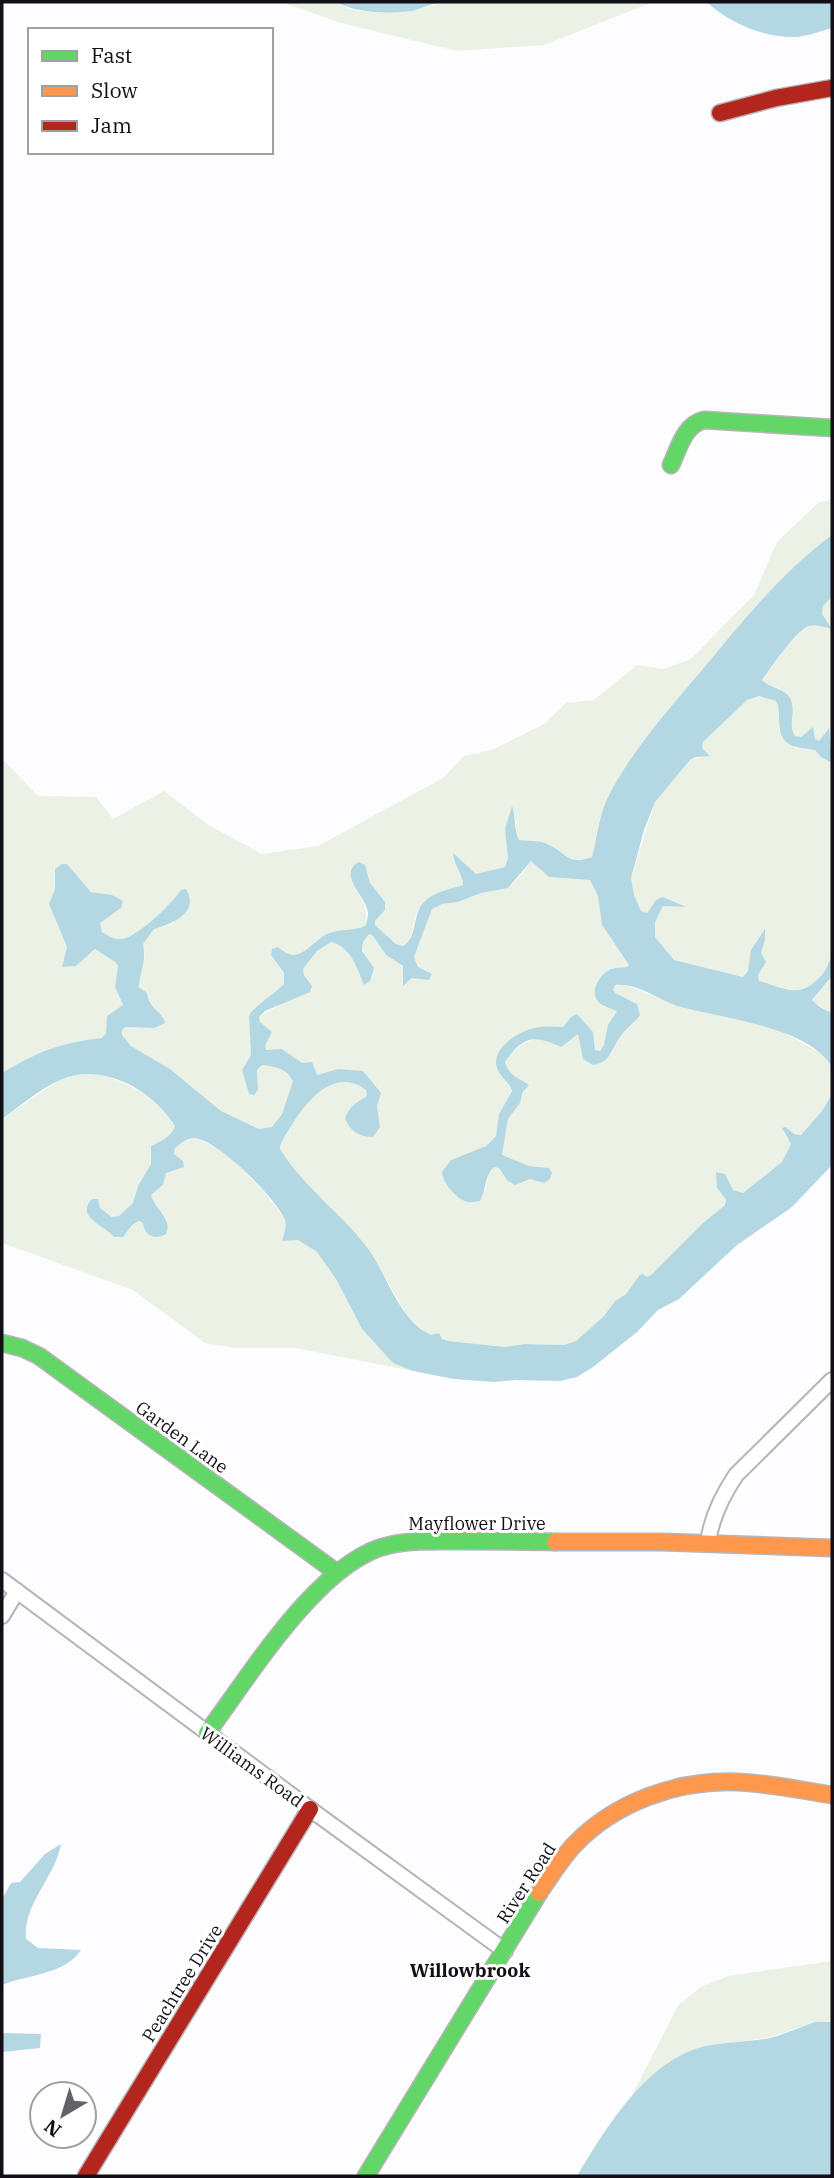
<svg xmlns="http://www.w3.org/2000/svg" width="834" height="2178" viewBox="0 0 834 2178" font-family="'IBM Plex Serif',serif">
<rect width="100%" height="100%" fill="#fdfcfe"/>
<g fill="#ebf1e4">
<path d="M282 2H337L349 9 364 11H411L445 2H653L544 45 457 51 341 23Z"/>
<path d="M832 499V535C783 572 745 619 705 666 671 707 634 747 609 795 599 814 596 837 592 857 566 865 567 852 547 844 539 840 528 841 519 840L515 834 517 820 505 829 508 858 505 867 476 875 453 854C453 865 463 873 463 885 447 890 427 894 418 910 411 922 416 937 403 946L396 944 375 925V921L385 910V902L370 883 365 865 350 870C352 893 370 900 366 925 354 932 341 928 327 934 317 938 305 955 293 955 288 955 283 950 278 947L271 955 284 973V984C273 995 258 1003 249 1015L251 1055 242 1070 249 1094 254 1095 258 1090 257 1070 262 1064C276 1067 286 1069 293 1081L282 1114 272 1127 259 1129 221 1111 170 1069 131 1046 122 1035V1030L125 1027 154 1028 164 1017C150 1005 135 991 140 970 144 957 147 959 143 944L154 929 174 924 181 890C171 903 138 938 122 939 114 940 109 936 102 932L100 923 121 908 112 895 91 892 67 864 55 869V889L49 904 67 947 62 967 76 966 95 949 115 962 118 966 115 987 123 1005 108 1016 106 1033 102 1038C59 1043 39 1051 2 1073V759L38 796 96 797 113 819 164 791 210 826 262 854 318 846 443 778 464 756 492 750 544 724 566 703 594 700 637 665 664 669 691 659 754 595 777 542 818 503Z"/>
<path d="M832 597V750L828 729 819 741 795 736C786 722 798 705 783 691 778 686 768 686 762 680 770 668 796 632 808 627 815 624 824 627 831 628L821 614 823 606Z"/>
<path d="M759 696 776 701 779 706V730L795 748 815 750 821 757 832 763V957C827 962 826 971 821 976 797 1000 787 987 759 982L758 975 766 962 761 953 765 940V930L752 950 748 971 744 977 674 960 655 937V922L663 906 682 907 656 900 647 913 641 911 634 895 631 878 655 802 690 760 709 755 702 748 703 742 747 700Z"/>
<path d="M531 861 550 877 590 880 598 896 602 925 629 965 627 967 614 968 607 971 617 1011 608 1025 604 1046 600 1051 595 1050 593 1032 571 1017 563 1027C520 1026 518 1034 497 1069L512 1091 499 1114 496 1136 486 1146 451 1160 485 1192 490 1170 494 1166 499 1168 507 1180 530 1178 543 1183 549 1168 529 1166 502 1156 508 1119 520 1103 527 1083C515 1081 509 1074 505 1062 525 1033 546 1037 578 1034L583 1059 611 1055 621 1035 635 1022 637 1004 615 993 612 989 615 985 622 984 634 988 678 1006 739 1019 781 1031 822 1054 832 1067V1094L822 1111 801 1135 794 1134 786 1127 783 1132 791 1144 782 1162 743 1193 733 1190 726 1199 725 1205 703 1223 651 1275 647 1277 639 1276 626 1294 615 1301 604 1316 576 1341 564 1345 525 1344 505 1347 448 1341 431 1335 425 1332 407 1315 369 1250 339 1215 293 1170 280 1149 281 1143C297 1114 328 1062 366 1090L367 1096 348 1110 380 1127 377 1106 381 1092 338 1069 317 1075 282 1049 266 1051 259 1017 312 986 304 975 303 969 316 951 331 942C351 947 357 968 364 985L363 942 369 934 373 936 386 955 403 966 404 986 412 978 418 967 414 957 432 909 442 904 458 902 481 893 508 888 519 877Z"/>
<path d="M832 976V1013L812 1001Z"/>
<path d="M99 1073C132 1086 156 1095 175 1126 172 1136 160 1142 151 1146V1164L138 1186 133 1203 119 1217H113L100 1208 91 1220 123 1237 132 1225 139 1221 143 1223 168 1220 153 1204 151 1195 163 1185 166 1173 183 1161 174 1154 175 1148 189 1138H197L225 1152 263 1191 285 1219 286 1227 298 1240 317 1252 336 1279 362 1329 393 1363 413 1371 296 1348H235L205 1343 133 1290 2 1243V1119L59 1080 73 1075Z"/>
<path d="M832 1961V2022H815L771 2037 704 2047 685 2054 632 2095 679 2004 701 1987 728 1976Z"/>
</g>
<g fill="#b3d8e3">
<path d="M337 2H445C433 3 423 8 412 11 393 14 353 13 337 2Z"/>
<path d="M707 2H832V28C820 31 806 37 794 37 765 38 727 22 707 2Z"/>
<path d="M832 535V597L823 606 822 614 832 629C823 627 812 623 805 628 792 637 771 667 762 680 770 688 784 688 790 698 797 711 787 724 795 736L801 737 813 727 815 739 819 741 829 728 832 763 821 757 815 750C790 747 779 745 779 718 779 711 779 707 776 701L759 696 747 700 703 742 702 748 710 756 696 757 690 760 655 802 644 830 631 878 634 895 641 911 647 913 656 900 663 897 686 907 663 906 655 922V937L674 960 743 977 748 971 751 950 765 929V940L761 953 766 962 758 975 759 981C786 988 798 1000 821 976 826 971 828 962 832 957V976L812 1000 820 1007 832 1013V1067C809 1027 722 1018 681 1007 660 1001 637 982 615 985L613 989 615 993 637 1004 640 1015C634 1024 625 1029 620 1037 611 1050 611 1062 593 1065L583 1059 578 1034 561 1047C534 1034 523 1036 505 1062 510 1077 519 1078 529 1085L523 1092 520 1103 508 1119 502 1155 529 1166 549 1168 552 1173 550 1179 544 1183 530 1179 515 1185 507 1180 499 1168 494 1167C485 1174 486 1191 480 1201 477 1201 470 1203 468 1202 457 1200 442 1182 442 1172L451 1160 486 1146 496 1136 499 1114 512 1091C509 1082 500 1077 497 1068 490 1047 523 1028 541 1027 548 1026 556 1027 563 1027L571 1017 577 1014 593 1032 595 1050 600 1051 604 1045 608 1025 617 1011C613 1009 605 1007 601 1004 588 994 598 976 609 970 615 967 620 968 627 967L629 965 602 925 598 896 590 880 549 877 531 861 508 888 481 893 458 902 442 904 432 909 414 957 418 967 432 974 429 980 412 978 403 986V966L386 955 373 936 369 934 363 942 362 951 374 968 370 981 364 985C357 968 351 947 331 942L317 951 303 969 304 975 312 986 310 992 265 1011 259 1017 260 1022 272 1032 265 1045 266 1050 282 1049 302 1063 312 1062 317 1075 338 1069 363 1071 381 1093 377 1106 380 1127 373 1137C359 1137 351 1131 345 1119 349 1106 356 1103 367 1096L366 1090C328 1062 297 1115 281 1143L280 1149C304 1188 342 1213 369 1250 388 1277 399 1320 431 1335L439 1333 442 1339 448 1341 505 1347 525 1344 564 1345 576 1341 604 1316 615 1301 626 1294 639 1276 642 1274 647 1277 651 1275 703 1223 725 1205 726 1199 717 1188 716 1172 725 1174 733 1190 743 1193 782 1162 791 1144 782 1128 786 1127 794 1134 801 1135 822 1111 832 1094V1165L792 1207 737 1245 679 1299 658 1310 637 1332 593 1367 577 1377 560 1381 515 1380 494 1382 454 1379 413 1371 393 1363 362 1329 336 1279 317 1252 298 1240 282 1241C284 1234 287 1227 285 1220 277 1199 216 1138 194 1138 186 1138 181 1144 175 1148L174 1154 183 1161 184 1167 166 1173 163 1185 151 1195C155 1210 173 1218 166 1234 155 1240 145 1237 143 1223L139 1221 132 1225 123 1237H114C104 1225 75 1217 92 1199H98L100 1208 112 1217 119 1216 133 1203 138 1186 151 1164V1146C160 1142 172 1136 175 1126 153 1090 102 1061 60 1080 40 1089 20 1106 2 1119V1073C39 1051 59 1043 102 1038L106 1033 107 1016 123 1005 115 987 118 966 115 962 95 949 76 966 62 967 67 947 49 904 55 889V869L62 864H67L91 892 112 895 123 901 121 908 100 923 102 932C109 936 114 940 122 939 138 937 172 903 181 890L186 889C200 913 172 924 154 929L143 944C147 962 140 969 139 987L147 993C150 1011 162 1010 165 1023L154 1028 125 1027 122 1030V1035L131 1046 170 1069 221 1111 259 1129 272 1127 282 1114 293 1081C286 1068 276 1067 262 1065L257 1070 258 1090 254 1095 249 1094 242 1070 251 1055 249 1015C258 1003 273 995 284 984V973L271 955 272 949 278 947C282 950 288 955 293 955 305 955 317 938 327 934 340 928 354 932 366 925 367 921 368 917 368 913 367 897 336 874 359 862L365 865 370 883 385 902V910L375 921V925L396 944 403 946C418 937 412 915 423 903 433 892 450 889 463 885 463 873 453 865 453 853L476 874 505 867 508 858 505 829 512 806C516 818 514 832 519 840 528 841 539 840 547 844 567 852 566 866 592 857 597 837 599 814 609 795 633 749 668 710 702 670 742 622 781 573 832 535Z"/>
<path d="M61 1844C55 1878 23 1903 26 1939L38 1948 81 1950C64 1975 29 1974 2 1985V1899L11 1883 20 1882 45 1854Z"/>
<path d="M815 2022H832V2176H577C606 2128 647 2059 706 2046 727 2042 749 2042 770 2038 785 2034 801 2027 815 2022Z"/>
<path d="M2 2033 41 2034 40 2048 2 2052Z"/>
</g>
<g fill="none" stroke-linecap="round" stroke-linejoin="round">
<g stroke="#b7b4b9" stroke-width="18">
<g id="street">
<path d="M708 1543C711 1518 722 1496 736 1475L832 1380"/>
<path d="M2 1580 310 1809 505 1951"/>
<path d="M2 1616 17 1591"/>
</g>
</g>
<g stroke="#b7b4b9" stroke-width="19">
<g id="fast">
<path d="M671 465C679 448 684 425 704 420L832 428"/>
<path d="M2 1343 22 1348 39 1356 336 1572"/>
<path d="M207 1733C249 1677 320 1559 390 1545 413 1540 436 1541 459 1541 491 1541 523 1541 555 1542"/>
<path d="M366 2176 539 1893"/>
</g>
</g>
<g stroke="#b7b4b9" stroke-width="19">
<g id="slow">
<path d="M555 1542H662L832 1548"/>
<path d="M539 1893C550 1877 561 1859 574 1845 615 1802 677 1780 736 1782 768 1783 800 1790 832 1795"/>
</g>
</g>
<g stroke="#b7b4b9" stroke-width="19">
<g id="jam">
<path d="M720 113 776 98 832 88"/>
<path d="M86 2176 310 1809"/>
</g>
</g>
<use href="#street" stroke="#fff" stroke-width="14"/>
<use href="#fast" stroke="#63d668" stroke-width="16"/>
<use href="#slow" stroke="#ff974d" stroke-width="16"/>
<use href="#jam" stroke="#b3261e" stroke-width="16"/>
</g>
<g text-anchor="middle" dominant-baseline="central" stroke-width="6" stroke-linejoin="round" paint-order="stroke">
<g font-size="18" fill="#120f16" stroke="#fff">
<text transform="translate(182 1437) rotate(36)">Garden Lane</text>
<text x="477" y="1523">Mayflower Drive</text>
<text transform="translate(252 1767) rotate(36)">Williams Road</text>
<text transform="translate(526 1883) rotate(-57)">River Road</text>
<text transform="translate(182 1983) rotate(-58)">Peachtree Drive</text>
</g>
<g font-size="19" font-weight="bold" fill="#120f16" stroke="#fff">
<text x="470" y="1970">Willowbrook</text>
</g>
</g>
<rect width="834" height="2178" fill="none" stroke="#120f16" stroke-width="7"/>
<rect x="28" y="28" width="245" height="126" fill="#ffffff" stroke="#a09fa2" stroke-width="2"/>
<rect x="42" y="51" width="35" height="10" fill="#63d668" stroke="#a09fa2" stroke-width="2"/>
<text x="91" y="63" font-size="21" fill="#120f16">Fast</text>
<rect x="42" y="86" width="35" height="10" fill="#ff974d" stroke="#a09fa2" stroke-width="2"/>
<text x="91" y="98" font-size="21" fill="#120f16">Slow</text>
<rect x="42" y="121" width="35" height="10" fill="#b3261e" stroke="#a09fa2" stroke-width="2"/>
<text x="91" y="133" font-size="21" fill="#120f16">Jam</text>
<g transform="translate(63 2115) rotate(218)"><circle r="33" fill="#ffffff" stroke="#a09fa2" stroke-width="2"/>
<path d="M0-5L12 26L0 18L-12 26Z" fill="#646267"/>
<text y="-10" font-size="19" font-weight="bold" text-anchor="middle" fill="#120f16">N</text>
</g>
</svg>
